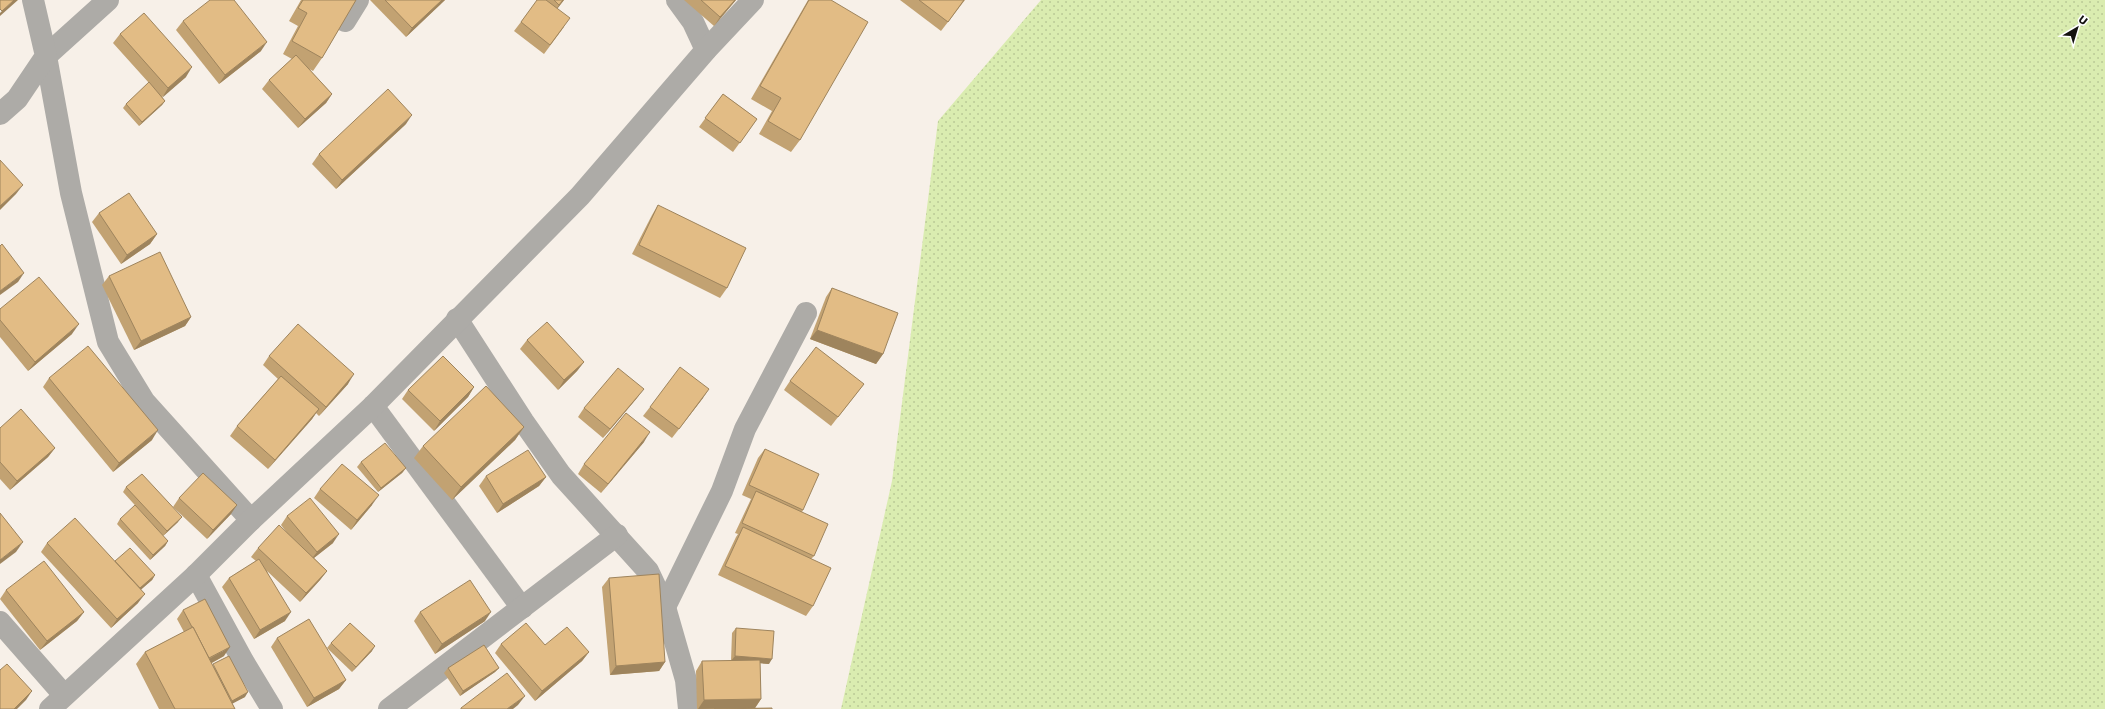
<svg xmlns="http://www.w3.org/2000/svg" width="2105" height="709" viewBox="0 0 2105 709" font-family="Rubik,sans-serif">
<defs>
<pattern id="grass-dots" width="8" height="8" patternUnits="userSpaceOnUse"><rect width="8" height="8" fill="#daecb0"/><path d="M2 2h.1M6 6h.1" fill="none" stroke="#bac996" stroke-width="1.8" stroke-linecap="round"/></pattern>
</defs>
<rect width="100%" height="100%" fill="#f7f0e8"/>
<path fill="url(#grass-dots)" d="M1041 0H2105V709H841L892 481 938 121Z"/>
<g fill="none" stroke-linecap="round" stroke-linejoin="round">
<g stroke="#adaba7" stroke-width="22">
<path d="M108 0 46 56 71 193 108 342 144 401 251 520"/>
<path d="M677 0 693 22 706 50"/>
<path d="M345 21 358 0"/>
<path d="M0 114 17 99 46 56 33 0"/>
<path d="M457 319 523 421 561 475 648 571 665 607 686 680 689 709"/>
<path d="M373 406 522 608"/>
<path d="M196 575 243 661 272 709"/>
<path d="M665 607 722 491 745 429 806 313"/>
<path d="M0 622 64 695"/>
<path d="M50 709 196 575 251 520 373 406 580 196 706 50 753 0"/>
<path d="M389 709 617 535"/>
</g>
</g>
<g fill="#c2a272">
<path d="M301 0H356L322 58 313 71 309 69 332 94 326 103 298 128 262 89 269 80 292 59 283 54 298 26 289 21Z"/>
<path d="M370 0H445L406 37Z"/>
<path d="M536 0H564L557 9 564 27 544 54 514 31 537 1Z"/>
<path d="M684 0H736L714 26Z"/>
<path d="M808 0H831L800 140 791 152 759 134 772 111 751 99Z"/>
<path d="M900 0H965L941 31Z"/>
<path d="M183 21 261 51 219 84 176 30Z"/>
<path d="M120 34 186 77 162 97 165 101 162 105 139 126 123 108 126 104 149 83 113 43Z"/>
<path d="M723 94 757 119 733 152 699 127Z"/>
<path d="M406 124 336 189 312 164 319 154Z"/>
<path d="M658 205 727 288 720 298 632 254 652 215Z"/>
<path d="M99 213 157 234 150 244 121 264 92 222Z"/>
<path d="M109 276 191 317 185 326 134 350 102 285Z"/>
<path d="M832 288 883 354 876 364 810 339 826 297Z"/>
<path d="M0 309 72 334 28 371 0 337Z"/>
<path d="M527 340 584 362 577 371 558 390 520 349Z"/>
<path d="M269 356 348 384 319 416 316 413 312 419 268 469 230 436 237 426 278 379 263 365Z"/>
<path d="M49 378 152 440 113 472 43 387Z"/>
<path d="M790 381 864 384 831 426 784 390Z"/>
<path d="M474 387 468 397 434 431 402 399 408 390Z"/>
<path d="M637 398 603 438 578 417 584 408Z"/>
<path d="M703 398 672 438 643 416 650 407Z"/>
<path d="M524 427 515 440 452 500 414 458 423 446Z"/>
<path d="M0 428 55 448 48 457 10 490 0 479Z"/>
<path d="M644 442 601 493 578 474 584 464Z"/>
<path d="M765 449 803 510 802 512 814 556 811 559 813 606 806 616 718 575 736 537 738 534 735 533 751 499 742 495 758 458Z"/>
<path d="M361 462 406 468 402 473 378 492 357 467Z"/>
<path d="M486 476 546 477 539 486 497 513 479 486Z"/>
<path d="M126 487 178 522 163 536 123 492Z"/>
<path d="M320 489 372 505 351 530 314 498Z"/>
<path d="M179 498 231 514 207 539 173 507Z"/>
<path d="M287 516 333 543 314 558 327 571 320 580 300 602 267 571 285 621 254 639 222 587 229 578 256 561 251 557 258 548 287 533 281 525Z"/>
<path d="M120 519 168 541 165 546 150 560 117 524Z"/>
<path d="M47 543 115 561 155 575 152 580 141 589 138 603 111 628 41 552Z"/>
<path d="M609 578 665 662 659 671 610 675 602 587Z"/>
<path d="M6 590 84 612 77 621 40 650 0 599Z"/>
<path d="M183 610 224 656 212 663V665L245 697 232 703 235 709H159L136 664 145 652 184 632 177 619Z"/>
<path d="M420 612 485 621 435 654 414 621Z"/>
<path d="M736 628 769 664 760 663 761 699 755 708 772 709H697L696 671 702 661H731L732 633Z"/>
<path d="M277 638 346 680 339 689 307 707 271 647Z"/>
<path d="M331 643 372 651 352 672 327 648Z"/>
<path d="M501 644 545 645 589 652 582 661 535 701 495 653Z"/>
<path d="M448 668H499L495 672 460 696 444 673Z"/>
</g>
<g fill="#9e845d">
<path d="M14 0H18L0 16V13L2 11Z"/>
<path d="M442 0H445L406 37 412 28Z"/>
<path d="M563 0H564L553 14 559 5Z"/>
<path d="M735 0H736L714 26 720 17Z"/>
<path d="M267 42 261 51 219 84 225 75Z"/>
<path d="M192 67 186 77 162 98 168 88Z"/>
<path d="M332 94 326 103 298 128 305 119Z"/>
<path d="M165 101 162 105 139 126 142 122Z"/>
<path d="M412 115 406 124 336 189 342 180Z"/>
<path d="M23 185 16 194 0 210V206Z"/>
<path d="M157 234 150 244 121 264 127 255Z"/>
<path d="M24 273 18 282 0 295V291Z"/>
<path d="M191 317 185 326 134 350 141 341Z"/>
<path d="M79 324 72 334 28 371 35 362Z"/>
<path d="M817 330 883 354 876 364 810 339Z"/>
<path d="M584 362 577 371 558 390 564 380Z"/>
<path d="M354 374 348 384 319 416 326 407Z"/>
<path d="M474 387 468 397 434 431 440 421Z"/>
<path d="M644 389 637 398 603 438 610 429Z"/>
<path d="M709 389 703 398 672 438 679 429Z"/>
<path d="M319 409 312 419 268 469 275 460Z"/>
<path d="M524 427 515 440 452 500 461 487Z"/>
<path d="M158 430 152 440 113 472 119 463Z"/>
<path d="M650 432 644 442 601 493 608 484Z"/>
<path d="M55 448 48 457 10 490 17 481Z"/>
<path d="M406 468 402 473 378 492 381 488Z"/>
<path d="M546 477 539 486 497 513 503 504Z"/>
<path d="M379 495 372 505 351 530 357 520Z"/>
<path d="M237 505 231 514 207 539 213 530Z"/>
<path d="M182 517 178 522 163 536 167 531Z"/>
<path d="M339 534 333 543 310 561 317 552Z"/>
<path d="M168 541 165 546 150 560 153 555Z"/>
<path d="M23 542 16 552 0 564V560Z"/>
<path d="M327 571 320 580 300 602 306 593Z"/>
<path d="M155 575 152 580 135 595 138 590Z"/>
<path d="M145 594 138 603 111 628 117 619Z"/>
<path d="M84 612 77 621 40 650 47 641Z"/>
<path d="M291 612 285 621 254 639 260 630Z"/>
<path d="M491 612 485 621 435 654 442 644Z"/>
<path d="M375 646 372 651 352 672 356 667Z"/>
<path d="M230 647 224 656 202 668 209 659Z"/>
<path d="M589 652 582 661 535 701 542 691Z"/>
<path d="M735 656 772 659 769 664 731 661Z"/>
<path d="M665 662 659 671 610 675 616 666Z"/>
<path d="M499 668 495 672 460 696 463 691Z"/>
<path d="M346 680 339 689 307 707 314 698Z"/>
<path d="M32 691 26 700 17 709H14Z"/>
<path d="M248 692 245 697 228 706 232 701Z"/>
<path d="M525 696 518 705 513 709H507Z"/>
<path d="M761 699 755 708 698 709 704 700Z"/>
</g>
<g fill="#e2bc85" stroke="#9e845d">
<path d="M0 0H14L2 11 0 9Z"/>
<path d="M210 0H234L267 42 225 75 183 21Z"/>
<path d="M303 0H356L322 58 292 41 307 13 298 8Z"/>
<path d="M385 0H442L412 28Z"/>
<path d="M537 0H546L570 18 550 45 521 22Z"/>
<path d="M554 0H563L559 5Z"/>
<path d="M701 0H735L720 17Z"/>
<path d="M809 0H831L868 22 800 140 768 121 781 98 760 86Z"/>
<path d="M919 0H964L948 22Z"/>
<path d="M144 13 192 67 168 88 120 34Z"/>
<path d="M296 55 332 94 305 119 269 80Z"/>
<path d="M149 82 165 101 142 122 126 104Z"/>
<path d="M388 89 412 115 342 180 319 154Z"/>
<path d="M723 94 757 119 740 143 705 118Z"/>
<path d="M0 160 23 185 0 206Z"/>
<path d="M129 193 157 234 127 255 99 213Z"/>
<path d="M658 205 746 248 727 288 639 245Z"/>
<path d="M2 244 24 273 0 291V246Z"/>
<path d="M160 252 191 317 141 341 109 276Z"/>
<path d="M39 277 79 324 35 362 0 320V309Z"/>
<path d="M832 288 898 313 883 354 817 330Z"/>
<path d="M547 322 584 362 564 380 527 340Z"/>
<path d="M298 324 354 374 326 407 269 356Z"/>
<path d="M88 346 158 430 119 463 49 378Z"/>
<path d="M816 347 864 384 838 417 790 381Z"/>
<path d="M443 356 474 387 440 421 408 390Z"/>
<path d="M680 367 709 389 679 429 650 407Z"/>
<path d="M618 368 644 389 610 429 584 408Z"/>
<path d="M281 376 319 409 275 460 237 426Z"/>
<path d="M486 386 524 427 461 487 423 446Z"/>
<path d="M21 409 55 448 17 481 0 462V428Z"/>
<path d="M626 413 650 432 608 484 584 464Z"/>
<path d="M385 443 406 468 381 488 361 462Z"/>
<path d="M765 449 819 474 803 510 749 485Z"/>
<path d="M528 450 546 477 503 504 486 476Z"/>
<path d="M342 464 379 495 357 520 320 489Z"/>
<path d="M203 473 237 505 213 530 179 498Z"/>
<path d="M142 474 182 517 167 531 126 487Z"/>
<path d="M756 491 828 524 814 556 742 523Z"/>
<path d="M310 498 339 534 317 552 287 516Z"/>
<path d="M135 505 168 541 153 555 120 519Z"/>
<path d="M0 513 23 542 0 560Z"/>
<path d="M75 518 145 594 117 619 47 543Z"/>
<path d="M279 525 327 571 306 593 258 548Z"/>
<path d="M743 527 831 568 813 606 725 566Z"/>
<path d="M130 548 155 575 140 588 115 561Z"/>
<path d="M259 559 291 612 260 630 229 578Z"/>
<path d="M44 561 84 612 47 641 6 590Z"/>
<path d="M659 574 665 662 616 666 609 578Z"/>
<path d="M470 580 491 612 442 644 420 612Z"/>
<path d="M205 599 230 647 209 658 193 627H192L183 610Z"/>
<path d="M309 619 346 680 314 698 277 638Z"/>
<path d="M350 623 375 646 356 667 331 643Z"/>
<path d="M526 623 545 645 567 627 589 652 542 691 501 644Z"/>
<path d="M193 627 235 709H175L145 652Z"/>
<path d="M736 628 774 631 772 659 735 656Z"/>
<path d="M484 645 499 668 463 691 448 668Z"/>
<path d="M229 656 248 692 232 701 213 664Z"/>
<path d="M760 660 761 699 704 700 702 661Z"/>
<path d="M7 664 32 691 14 709H0V670Z"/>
<path d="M507 673 525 696 507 709H461V708Z"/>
<path d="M772 708V709H714Z"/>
</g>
<g transform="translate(2077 28) rotate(38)" stroke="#ffffff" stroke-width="3" paint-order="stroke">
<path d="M0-3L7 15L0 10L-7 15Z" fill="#141210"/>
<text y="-6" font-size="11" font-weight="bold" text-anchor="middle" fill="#141210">U</text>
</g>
</svg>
